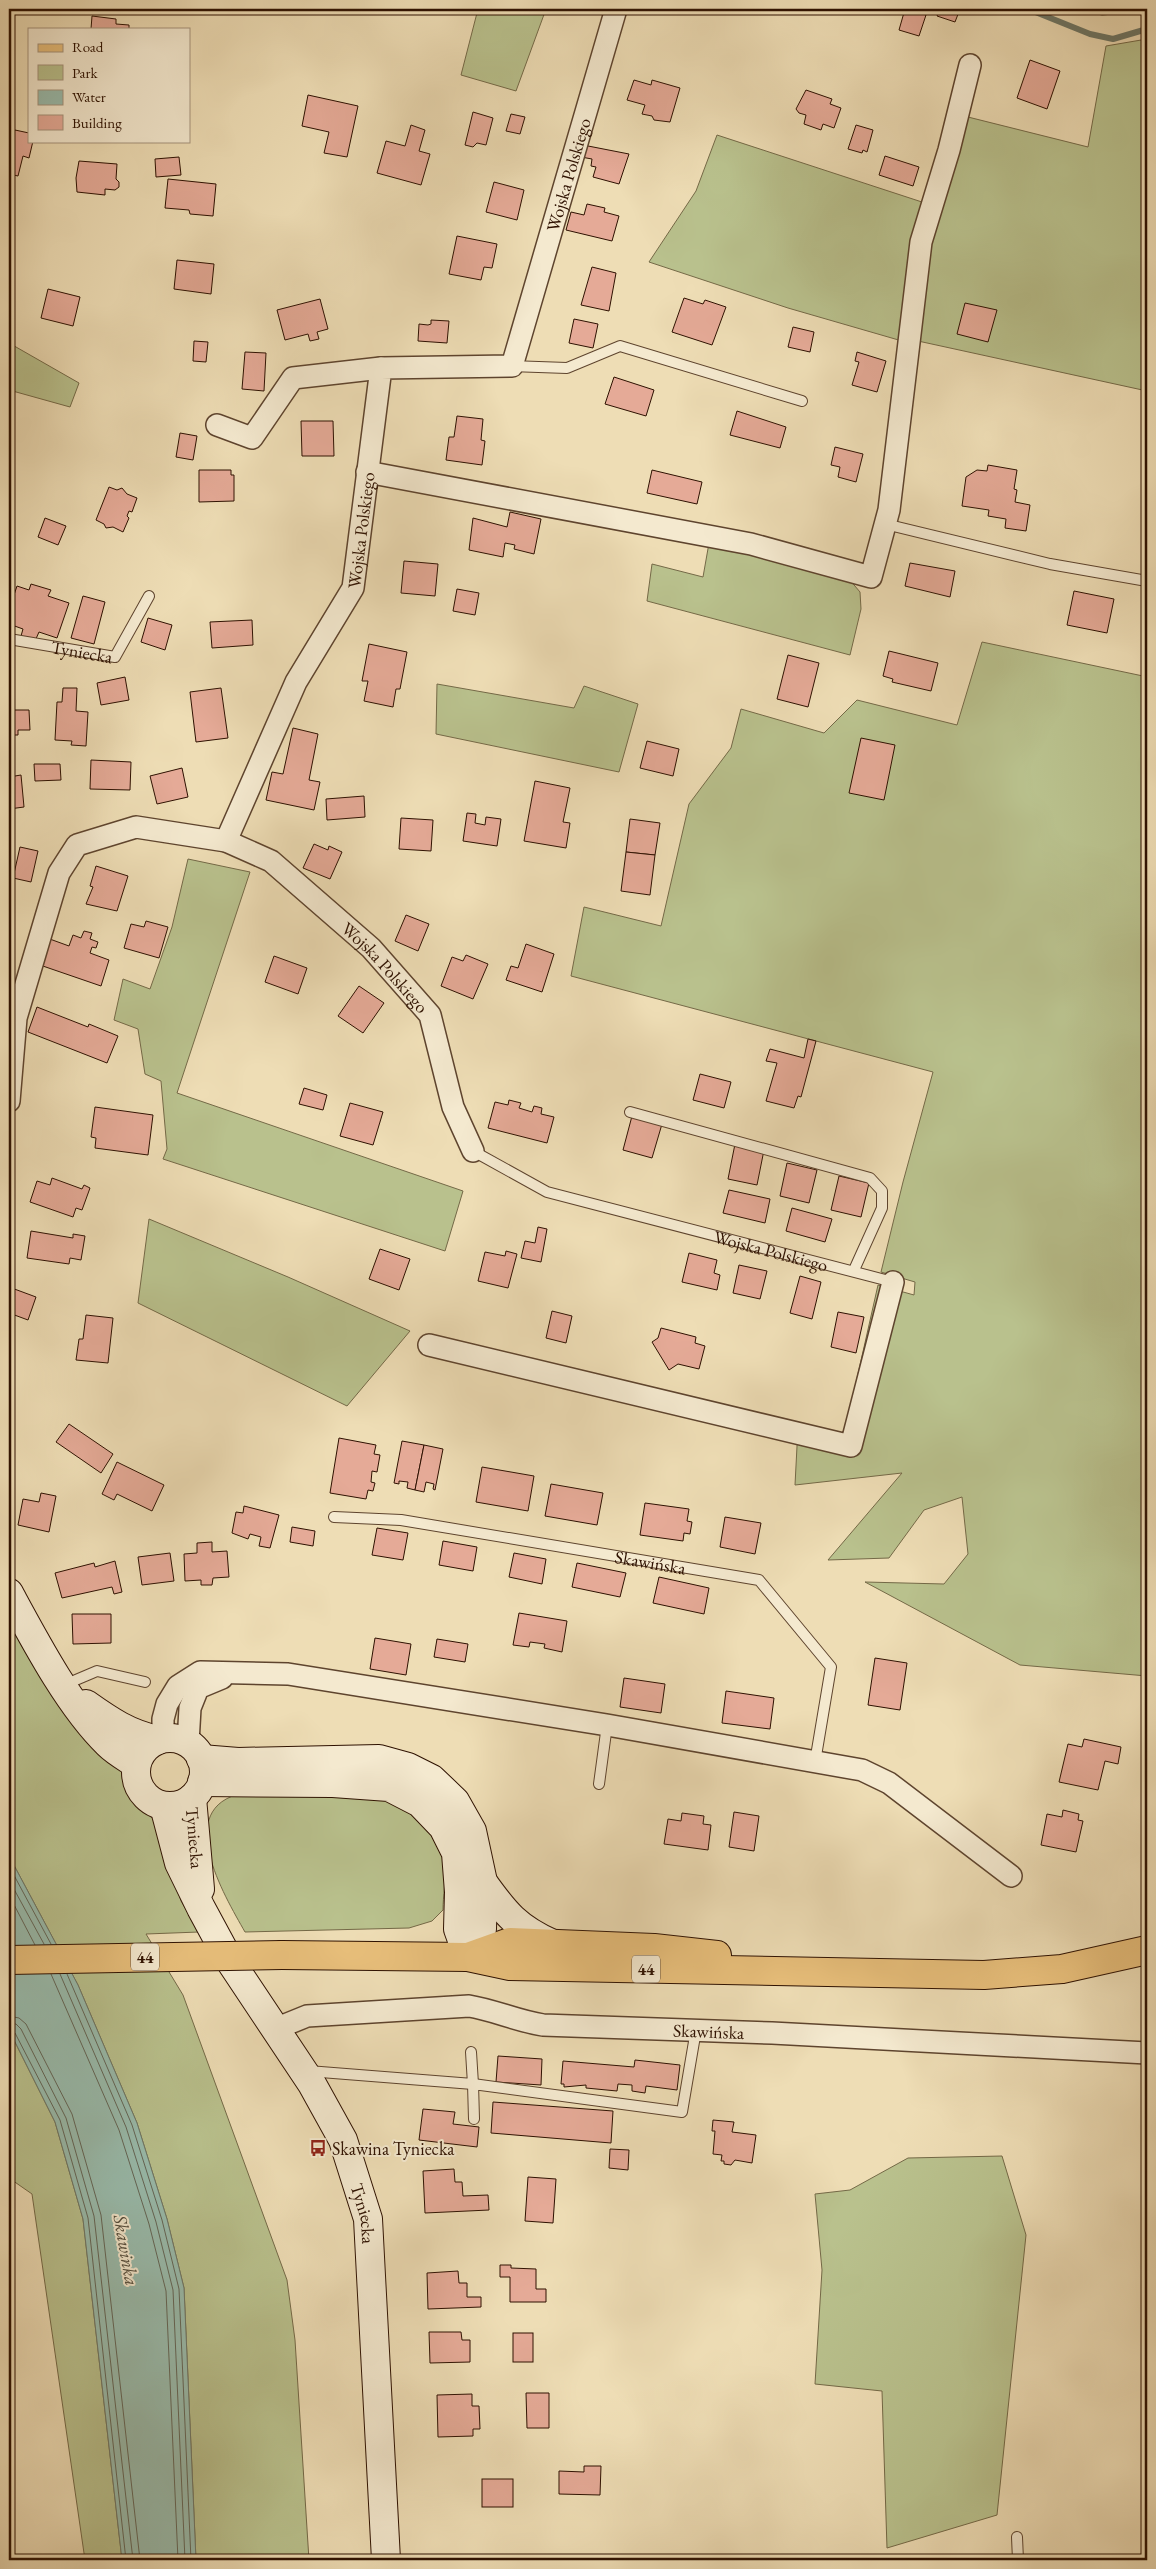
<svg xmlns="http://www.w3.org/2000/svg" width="1156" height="2569" viewBox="0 0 1156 2569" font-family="'EB Garamond',serif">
<rect width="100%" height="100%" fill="#eeddb5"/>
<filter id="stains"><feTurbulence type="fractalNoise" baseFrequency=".004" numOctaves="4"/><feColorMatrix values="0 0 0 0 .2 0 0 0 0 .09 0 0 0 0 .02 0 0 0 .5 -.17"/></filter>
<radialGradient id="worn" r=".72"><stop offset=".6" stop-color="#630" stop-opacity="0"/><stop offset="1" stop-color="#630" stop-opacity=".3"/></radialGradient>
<g fill="#b9c18d" stroke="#746947">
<path d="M478 9H546L516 91 461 75Z"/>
<path d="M1077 9H1147V11L1102 15Z"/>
<path d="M1147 39V391L918 341 927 248 964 116 1088 147 1106 46Z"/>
<path d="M717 135 925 203 902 341 788 308 649 262 696 191Z"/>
<path d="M9 343 79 383 70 407 9 390Z"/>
<path d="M709 543 849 579 860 592 861 609 850 655 647 601 652 564 703 577Z"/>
<path d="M982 642 1143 676 1147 658V1676L1020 1665 865 1582 944 1584 968 1554 962 1497 924 1510 889 1558 828 1560 902 1473 795 1485 798 1427 844 1436 878 1285 914 1295 915 1282 881 1272 903 1182 933 1072 571 976 584 907 661 926 689 804 731 748 741 709 824 733 857 700 957 725Z"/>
<path d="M437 684 574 708 584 686 638 704 619 772 436 734Z"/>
<path d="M188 859 250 872 177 1093 463 1191 445 1251 163 1159 167 1149 161 1081 145 1074 138 1029 114 1020 123 979 150 989 172 927Z"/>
<path d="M149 1219 288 1277 410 1331 347 1406 138 1303Z"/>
<path d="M9 1610 124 1772 135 1798 158 1824 181 1901 199 1932 146 1934 183 1995 287 2280 295 2340 309 2560H196L184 2288 167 2219 137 2123 78 1985 9 1856Z"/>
<path d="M243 1793 381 1798C410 1809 440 1833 444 1866 446 1880 443 1896 443 1910L432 1921 409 1928 245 1932C224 1895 172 1808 243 1793Z"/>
<path d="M9 2030 55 2122 83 2219 122 2560H85L32 2194 9 2178Z"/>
<path d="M1002 2156 1026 2235 997 2515 887 2548 882 2391 815 2384 822 2270 815 2194 850 2190 908 2158Z"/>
</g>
<path fill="#99bcad" stroke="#6e7868" d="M9 1856 78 1985 137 2123 167 2219 184 2288 196 2560H122L83 2219 55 2122 9 2030Z"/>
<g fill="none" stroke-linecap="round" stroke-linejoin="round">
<g stroke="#646657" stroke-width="1">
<path d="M9 1866 51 1944"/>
<path d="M9 1880 44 1944"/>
<path d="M9 1895 35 1945"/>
<path d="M51 1974 119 2130 149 2224 166 2291 178 2560"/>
<path d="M60 1974 126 2127 156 2222 173 2290 185 2560"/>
<path d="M67 1974 132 2125 162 2220 179 2289 191 2560"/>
<path d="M9 2016 19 2018 26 2024 72 2114 101 2215 140 2560"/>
<path d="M9 2023 16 2024 21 2029 66 2118 94 2216 133 2560"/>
<path d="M9 2030 15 2033 60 2120 88 2218 126 2560"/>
</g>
<path stroke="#6e7868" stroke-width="6" d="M1028 9 1090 34 1113 39 1147 29"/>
</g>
<g fill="#e5aa97" stroke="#2e1101">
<path d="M905 9 926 15 919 36 899 30Z"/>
<path d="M940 9H960L955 22 937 16Z"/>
<path d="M92 16 116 19V24L129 25V29H86H91Z"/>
<path d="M1030 60 1060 71 1047 109 1017 98Z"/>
<path d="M634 80 651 85 652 80 680 88 670 122 654 120 652 116 642 114 645 105 627 100Z"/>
<path d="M806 90 832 99 830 104 841 108 834 128 823 124 821 130 804 124 806 115 799 113 796 109Z"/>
<path d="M308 95 358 106 347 157 324 153 329 132 302 126Z"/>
<path d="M473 112 493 118 486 145 477 143 473 147 465 145Z"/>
<path d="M511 114 525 117 520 134 506 131Z"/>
<path d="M411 125 425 130 419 151 430 154 421 185 377 173 386 141 405 146Z"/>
<path d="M856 125 873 130 867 152 863 150 862 153 848 149Z"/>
<path d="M15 130 29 133V141H33L29 158 23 156 18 176 9 174V134L13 135Z"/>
<path d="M583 145 629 154 619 184 593 177 596 167 591 166 592 159 581 157Z"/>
<path d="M885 156 919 167 913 186 879 175Z"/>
<path d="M179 157 181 175 156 177 155 159Z"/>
<path d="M79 161 117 164 116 179 119 182V187L115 190 105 189V195L77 192 76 178Z"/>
<path d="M168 179 216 184 213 216 190 214 189 210 165 208Z"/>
<path d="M494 182 524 190 517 220 486 212Z"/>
<path d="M587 204 605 208 604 212 619 216 612 241 566 230 571 212 584 215Z"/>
<path d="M457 236 497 244 492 268 484 267 481 280 449 274Z"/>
<path d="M177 260 214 264 211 294 174 289Z"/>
<path d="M592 267 616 273 609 311 581 305Z"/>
<path d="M48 289 80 297 73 326 41 318Z"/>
<path d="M684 298 703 304 705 300 726 307 712 345 672 332Z"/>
<path d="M320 299 328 329 317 332 319 339 310 341 308 334 285 340 277 310Z"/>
<path d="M965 303 997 310 988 342 957 334Z"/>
<path d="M574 319 598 324 593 348 569 343Z"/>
<path d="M431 320 449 321 447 343 418 341 419 324 428 325 431 324Z"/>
<path d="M793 327 814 332 810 352 788 347Z"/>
<path d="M194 341 208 342 206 362 193 361Z"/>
<path d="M245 352 266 353 264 391 242 389Z"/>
<path d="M857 352 886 361 877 392 852 385 859 362 855 361Z"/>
<path d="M614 377 654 390 646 416 605 404Z"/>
<path d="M737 411 786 427 780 448 730 435Z"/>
<path d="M457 416 483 419 481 440 485 441 482 465 446 460 449 437H454Z"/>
<path d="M301 421H333L334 456H302Z"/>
<path d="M180 433 197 436 193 460 176 457Z"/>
<path d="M835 447 863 454 856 482 838 477 840 467 831 465Z"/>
<path d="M988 465 1017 470 1014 489 1017 490 1015 502 1030 505 1026 531 1005 528 1006 519 988 516 989 510 962 506 966 477 977 470 987 471Z"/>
<path d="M199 470H231V475H234V501L199 502Z"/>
<path d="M652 470 702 482 697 504 647 493Z"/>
<path d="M109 487 117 490 122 488 127 494 137 498 132 512 129 511 127 516 129 518 123 532 113 527 106 528 104 524 96 520Z"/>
<path d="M510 512 541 519 534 554 514 549 515 545 505 543 503 557 469 550 473 518 507 527Z"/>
<path d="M45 518 66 526 58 545 38 537Z"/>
<path d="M404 561 438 564 435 596 401 593Z"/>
<path d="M910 563 955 571 950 597 905 586Z"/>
<path d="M31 584 51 590 48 596 69 603 57 638 39 632 35 641 21 636 23 629 9 624V610L17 586 29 590Z"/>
<path d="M457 589 479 593 475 615 453 611Z"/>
<path d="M1074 591 1114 599 1107 633 1067 625Z"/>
<path d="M83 596 105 602 94 644 71 638Z"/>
<path d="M148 618 172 625 165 650 141 642Z"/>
<path d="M252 620 253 645 212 648 210 622Z"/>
<path d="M369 644 407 652 400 689H396L393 707 364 701 368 681H362Z"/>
<path d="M889 651 938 663 931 691 892 682 893 679 883 676Z"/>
<path d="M788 655 819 663 808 707 777 699Z"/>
<path d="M125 677 129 700 101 705 97 683Z"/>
<path d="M63 688H77L76 711 88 712 86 746 71 745 72 741 55 740 57 702H62Z"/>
<path d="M221 688 228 738 196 742 190 692Z"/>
<path d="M9 710H29L30 730H18V735H9Z"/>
<path d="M293 728 318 734 309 780 320 782 314 810 266 800 272 772 283 774Z"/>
<path d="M861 738 895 745 884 800 849 793Z"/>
<path d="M647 741 679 749 673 776 640 768Z"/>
<path d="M91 760 131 762 130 790 90 789Z"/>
<path d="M34 764H60L61 780 35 781Z"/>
<path d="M182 768 188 797 157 804 150 776Z"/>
<path d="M21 775 24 807 9 809V777Z"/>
<path d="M535 781 570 788 563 822 570 823 566 848 524 841Z"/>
<path d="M364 796 365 817 327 820 326 799Z"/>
<path d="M467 813 476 814 475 823 485 825 486 817 501 819 497 846 463 841Z"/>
<path d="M401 818 433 820 431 851 399 849Z"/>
<path d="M630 819 660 823 655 855 626 852Z"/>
<path d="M314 844 328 850 329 846 342 852 330 879 303 868Z"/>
<path d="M20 847 38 851 31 882 13 878Z"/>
<path d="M626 852 655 855 650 895 621 891Z"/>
<path d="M96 866 128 876 117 911 86 904 93 887 90 886Z"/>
<path d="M406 915 429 924 418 951 395 941Z"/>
<path d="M146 921 168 927 159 958 124 948 131 924 144 927Z"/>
<path d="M84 931 92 933 90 939 98 942 96 948 92 947 90 953 109 960 101 986 37 964 47 938 69 946 73 935 81 938Z"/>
<path d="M526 944 554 954 542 992 506 980 511 966 518 968Z"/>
<path d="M466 955 488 964 473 999 441 986 452 957 463 961Z"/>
<path d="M274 956 307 968 298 994 265 982Z"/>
<path d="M359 986 384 1003 363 1033 338 1016Z"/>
<path d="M37 1007 88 1027 89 1024 118 1036 107 1063 28 1032Z"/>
<path d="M808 1039 816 1041 801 1097 798 1096 794 1108 766 1101 777 1063 766 1061 770 1049 804 1058Z"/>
<path d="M700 1074 731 1082 724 1108 693 1100Z"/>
<path d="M304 1088 327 1095 323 1110 299 1104Z"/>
<path d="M509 1100 521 1103 519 1108 532 1112 534 1106 542 1108 541 1114 554 1117 547 1143 488 1128 495 1102 508 1105Z"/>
<path d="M350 1103 383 1112 373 1145 340 1136Z"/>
<path d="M95 1107 153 1115 148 1155 95 1148 96 1138 91 1137Z"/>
<path d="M632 1116 662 1124 652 1158 623 1150Z"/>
<path d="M735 1144 764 1150 757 1185 728 1179Z"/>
<path d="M787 1163 817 1170 809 1203 780 1196Z"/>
<path d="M839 1176 869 1183 861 1217 831 1210Z"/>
<path d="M52 1178 82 1189 84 1185 90 1188 82 1210 76 1208 73 1217 30 1202 37 1181 50 1185Z"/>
<path d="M729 1190 770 1199 765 1223 723 1213Z"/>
<path d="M792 1208 832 1219 825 1242 786 1231Z"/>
<path d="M538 1227 547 1229 541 1262 521 1258 525 1241 535 1243Z"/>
<path d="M31 1231 73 1238V1234L85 1236 81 1260 70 1258 69 1264 27 1258Z"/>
<path d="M380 1249 410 1259 399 1290 369 1279Z"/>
<path d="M506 1251 517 1254 508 1288 478 1281 485 1252 505 1256Z"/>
<path d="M689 1253 717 1260 714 1273 720 1275 717 1290 682 1282Z"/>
<path d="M739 1265 767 1271 760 1299 733 1293Z"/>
<path d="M800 1276 821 1282 812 1319 790 1313Z"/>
<path d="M9 1287 36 1297 28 1320 9 1313Z"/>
<path d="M552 1311 572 1316 566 1343 546 1338Z"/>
<path d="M838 1312 864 1317 856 1353 831 1347Z"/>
<path d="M86 1315 113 1318 108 1363 76 1360 79 1339H83Z"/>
<path d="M661 1328 696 1337 695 1343 705 1346 699 1369 678 1364 669 1370 652 1342 658 1338Z"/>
<path d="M69 1424 113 1454 101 1473 56 1442Z"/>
<path d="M339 1438 376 1445 374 1454 380 1455 377 1472 372 1471 371 1482 375 1483 373 1491 368 1490 366 1499 330 1493Z"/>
<path d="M402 1441 424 1445 415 1490 407 1488 408 1482 399 1481V1484L394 1483Z"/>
<path d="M424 1445 443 1449 435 1490 433 1489 434 1484 426 1482 424 1492 415 1490Z"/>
<path d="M117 1462 164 1485 152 1511 117 1494 114 1500 102 1494Z"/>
<path d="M482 1467 534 1476 528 1511 476 1502Z"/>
<path d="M551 1484 603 1493 597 1525 545 1516Z"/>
<path d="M41 1493 56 1496 49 1532 18 1525 23 1499 39 1502Z"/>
<path d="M645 1503 689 1509 687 1521 692 1522 690 1534 684 1533 683 1541 640 1535Z"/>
<path d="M244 1506 279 1515 270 1548 259 1546 261 1537 250 1534 248 1539 232 1533 236 1512 243 1513Z"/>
<path d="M725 1517 761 1523 755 1554 720 1547Z"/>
<path d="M292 1527 315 1531 313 1546 290 1542Z"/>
<path d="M377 1528 408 1533 403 1560 372 1555Z"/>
<path d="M443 1541 477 1547 473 1571 439 1565Z"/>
<path d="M212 1542V1552L227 1551 229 1577 213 1578 212 1585H201V1580L185 1581 184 1554 197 1553V1543Z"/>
<path d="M170 1553 174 1581 142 1585 138 1557Z"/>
<path d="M514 1553 546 1559 542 1584 509 1577Z"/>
<path d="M115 1561 122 1592 114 1594 112 1587 62 1598 55 1573 94 1563 95 1567Z"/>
<path d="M577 1563 626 1573 620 1597 572 1587Z"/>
<path d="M659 1577 709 1588 704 1614 653 1603Z"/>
<path d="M519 1613 567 1621 562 1652 544 1648 545 1644 530 1642 529 1647 513 1645Z"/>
<path d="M72 1614H111V1643L73 1644Z"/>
<path d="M375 1638 411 1644 406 1675 370 1669Z"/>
<path d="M437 1639 468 1644 465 1662 434 1657Z"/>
<path d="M875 1658 907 1663 900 1710 868 1705Z"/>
<path d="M624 1678 665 1684 661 1713 620 1707Z"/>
<path d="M726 1691 774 1698 770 1729 722 1723Z"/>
<path d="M1084 1739 1121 1747 1118 1764 1105 1761 1098 1790 1059 1782 1068 1744 1082 1747Z"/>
<path d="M1063 1810 1079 1814 1078 1820 1083 1821 1076 1852 1041 1845 1047 1814 1062 1817Z"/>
<path d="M734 1812 759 1816 754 1851 729 1847Z"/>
<path d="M682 1813 704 1816 703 1824 711 1825 708 1850 664 1844 668 1819 681 1821Z"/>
<path d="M498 2056 542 2059 541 2085 496 2082Z"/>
<path d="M635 2060 680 2065 677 2090 646 2086 645 2093 632 2091V2085L618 2084 617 2091 586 2088V2085L564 2087V2084H561L563 2061 634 2067Z"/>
<path d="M493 2102 613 2111 611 2143 491 2133Z"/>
<path d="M423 2109 455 2112 453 2124 479 2127 477 2147 419 2140Z"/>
<path d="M713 2120 734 2122 732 2132 756 2135 752 2163 735 2160 731 2165 724 2164V2161H721L722 2155 713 2154 715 2131H712Z"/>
<path d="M610 2149 629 2150 628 2170 609 2168Z"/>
<path d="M454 2169 455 2182H462L463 2196 488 2195 489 2210 425 2213 423 2171Z"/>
<path d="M528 2177 556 2179 553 2223 525 2221Z"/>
<path d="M500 2265H511V2268L536 2269V2289H546V2302H510V2277H500Z"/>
<path d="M458 2271 459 2283H467V2297H481V2307L428 2309 427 2273Z"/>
<path d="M429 2332H461L462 2340H470V2362L430 2363Z"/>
<rect x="513" y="2333" width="20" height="29"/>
<path d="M526 2393H549V2428H527Z"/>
<path d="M472 2394V2406H479L480 2429H473V2436L438 2437 437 2395Z"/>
<path d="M584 2466H601L600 2495 559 2494V2471L584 2472Z"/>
<rect x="482" y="2479" width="31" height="28"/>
</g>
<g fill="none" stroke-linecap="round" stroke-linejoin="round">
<g stroke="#5e442e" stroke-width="12">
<g id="lane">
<path d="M510 366 567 368 620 346 802 401"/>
<path d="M885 524 1050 564 1147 581"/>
<path id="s1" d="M9 639 115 657 149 596"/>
<path d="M630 1112 870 1178 882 1191V1208L854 1270"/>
<path id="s2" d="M473 1151 547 1192 893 1282"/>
<path id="s3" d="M334 1517 401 1520 759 1580 831 1667 815 1762"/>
<path d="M64 1685 97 1671 145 1682"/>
<path d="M599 1784 607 1725"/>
<path d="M308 2071 473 2084 471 2052"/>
<path d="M474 2119 473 2084 682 2112 696 2030"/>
<path d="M1017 2537 1018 2560"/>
</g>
</g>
<g stroke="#5e442e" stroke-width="24">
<g id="street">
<path d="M217 425 252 438 293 378 381 368"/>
<path d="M367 472 751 544 871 577 889 510 921 242 949 150 970 65"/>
<path id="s4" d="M226 841 296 682 353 588 381 368 512 366 616 9"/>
<path id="s5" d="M9 1101 16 1018 59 873 77 845 136 827 226 841 271 861 371 948 430 1015 453 1107 473 1151"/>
<path d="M429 1345 851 1446 893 1282"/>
<path d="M163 1738V1719L167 1704 178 1686 200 1672 288 1674 607 1725 862 1770 889 1783 1011 1876"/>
<path d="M188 1743 190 1708 198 1688 222 1678"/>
<path id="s6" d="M275 2029 307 2016 469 2006C494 2010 517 2021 543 2025L772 2033 1147 2053"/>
</g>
</g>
<g stroke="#2e1101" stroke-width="30">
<g id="secondary">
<path d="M9 1593C35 1641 69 1706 108 1744 116 1752 127 1758 136 1764"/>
<path d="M86 1704C110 1721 129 1734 158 1740"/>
<circle cx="170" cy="1772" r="34"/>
<path d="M201 1759 238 1762 379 1759 408 1767 432 1779 455 1801 472 1831 483 1882 482 1929 468 1957"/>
<path d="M202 1782 333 1783 389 1787 420 1803 443 1827 456 1853 459 1892 458 1929 468 1957"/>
<path id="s7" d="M192 1798 200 1889"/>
<path id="s8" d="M164 1806 179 1863 201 1908 228 1958 312 2084 343 2140 368 2219 386 2560"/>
<path d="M483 1882C505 1913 517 1928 553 1944"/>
</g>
</g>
<g stroke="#2e1101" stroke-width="30">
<g id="primary">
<path d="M282 1955 468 1957 510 1966 984 1975 1062 1969 1147 1950"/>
<path d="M468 1957 510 1942 654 1948 717 1955"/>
</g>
</g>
<use href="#lane" stroke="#f4e9cf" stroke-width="10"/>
<use href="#street" stroke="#f4e9cf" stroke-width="21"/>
<use href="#secondary" stroke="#f4e9cf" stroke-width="28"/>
<use href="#primary" stroke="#e7be7a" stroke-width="28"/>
<g stroke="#2e1101" stroke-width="30" stroke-linecap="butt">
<path id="primary-bridge" d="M9 1960 282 1955"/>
</g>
<use href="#primary-bridge" stroke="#e7be7a" stroke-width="28"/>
</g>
<defs>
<g id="bus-bare" transform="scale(1.35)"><path d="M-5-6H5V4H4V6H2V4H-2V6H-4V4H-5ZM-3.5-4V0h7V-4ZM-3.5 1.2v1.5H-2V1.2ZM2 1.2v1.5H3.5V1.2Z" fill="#8f2418" stroke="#f4e9cf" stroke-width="2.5" paint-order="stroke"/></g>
</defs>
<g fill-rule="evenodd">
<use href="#bus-bare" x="318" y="2148"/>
</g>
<g text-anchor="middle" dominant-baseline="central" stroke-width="4" stroke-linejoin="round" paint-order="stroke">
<g fill="#f4e9cf" stroke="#69523f" stroke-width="1">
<rect x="131" y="1943.5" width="28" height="27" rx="4"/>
<rect x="632" y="1955.5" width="28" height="27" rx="4"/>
</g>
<g font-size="16" font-weight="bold" fill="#2e1101">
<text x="145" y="1957">44</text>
<text x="646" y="1969">44</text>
</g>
<g font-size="18" fill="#2e1101" stroke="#f4e9cf">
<text stroke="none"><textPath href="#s4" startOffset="836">Wojska Polskiego</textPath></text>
<text stroke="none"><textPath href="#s4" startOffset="342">Wojska Polskiego</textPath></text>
<text stroke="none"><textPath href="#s1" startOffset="74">Tyniecka</textPath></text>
<text stroke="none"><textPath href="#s5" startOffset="626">Wojska Polskiego</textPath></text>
<text stroke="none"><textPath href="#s2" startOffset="316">Wojska Polskiego</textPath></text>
<text stroke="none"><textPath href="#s3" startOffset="320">Skawińska</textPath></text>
<text stroke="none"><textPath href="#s7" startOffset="40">Tyniecka</textPath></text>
<text stroke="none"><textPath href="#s6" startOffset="439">Skawińska</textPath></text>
<text stroke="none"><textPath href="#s8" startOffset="458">Tyniecka</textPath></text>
</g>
<g font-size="18" fill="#2e1101" stroke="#f4e9cf" text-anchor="start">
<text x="332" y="2148">Skawina Tyniecka</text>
</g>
<g font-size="19" font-style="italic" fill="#534d3d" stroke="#f4e9cf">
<text transform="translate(126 2250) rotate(80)">Skawinka</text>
</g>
</g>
<rect width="1156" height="2569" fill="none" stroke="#eeddb5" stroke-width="30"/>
<rect x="10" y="10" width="1136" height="2549" fill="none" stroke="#2e1101" stroke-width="2.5"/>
<rect x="15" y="15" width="1126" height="2539" fill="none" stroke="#2e1101"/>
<rect x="28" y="28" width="162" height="115" fill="#f4e9cf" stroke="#a5937d"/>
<rect x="38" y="44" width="25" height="8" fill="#e7be7a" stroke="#a5937d"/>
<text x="72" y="52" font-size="15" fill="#2e1101">Road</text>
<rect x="38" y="65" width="25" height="15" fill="#b9c18d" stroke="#a5937d"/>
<text x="72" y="78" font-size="15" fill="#2e1101">Park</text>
<rect x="38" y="90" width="25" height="15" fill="#99bcad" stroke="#a5937d"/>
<text x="72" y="102" font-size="15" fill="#2e1101">Water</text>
<rect x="38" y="115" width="25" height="15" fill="#e5aa97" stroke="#a5937d"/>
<text x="72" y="128" font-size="15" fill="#2e1101">Building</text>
<rect width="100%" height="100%" filter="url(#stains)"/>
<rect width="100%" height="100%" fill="url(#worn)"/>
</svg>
